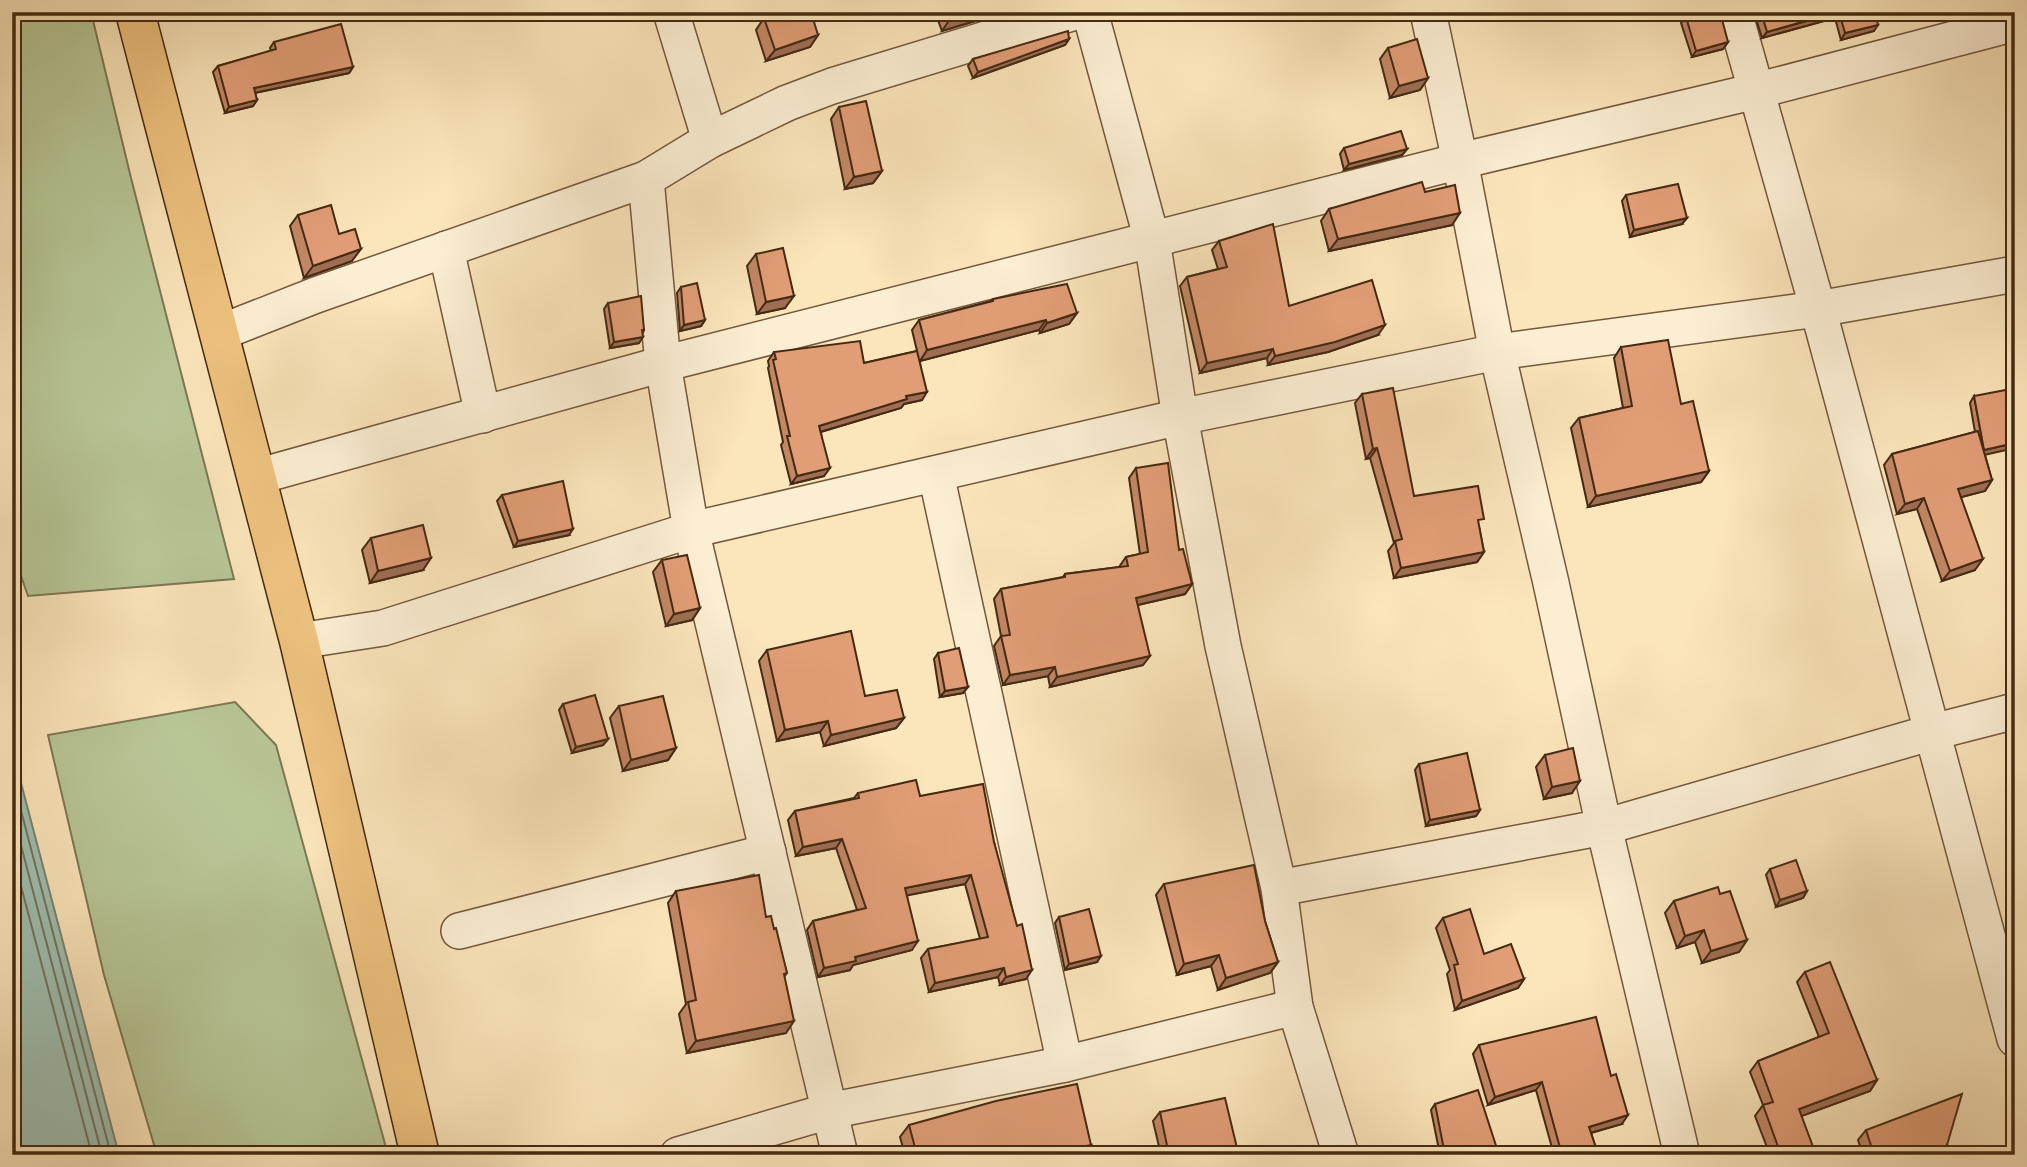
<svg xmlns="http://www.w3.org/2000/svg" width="2027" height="1167" viewBox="0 0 2027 1167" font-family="'IM FELL Great Primer',serif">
<rect width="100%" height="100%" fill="#fbe5bb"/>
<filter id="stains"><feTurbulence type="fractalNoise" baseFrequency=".00286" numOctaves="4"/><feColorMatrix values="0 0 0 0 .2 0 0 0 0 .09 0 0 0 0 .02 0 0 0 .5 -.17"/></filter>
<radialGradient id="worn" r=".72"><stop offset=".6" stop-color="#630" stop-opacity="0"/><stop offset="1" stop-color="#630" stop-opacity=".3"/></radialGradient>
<g fill="#b8c696" stroke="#7e7854" stroke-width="2">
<path d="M12 12H91L131 178 234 579 28 596 12 550Z"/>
<path d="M235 702 276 745 388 1155H157L104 975 48 735Z"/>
</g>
<path fill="#9fbfb1" stroke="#7b8371" stroke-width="2" d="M12 742 16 764 119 1155H12Z"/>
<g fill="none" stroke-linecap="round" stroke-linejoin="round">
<g stroke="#727462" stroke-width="2">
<path d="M12 776 111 1155"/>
<path d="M12 811 102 1155"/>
<path d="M12 852 92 1155"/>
</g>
<g stroke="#72593c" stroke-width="38">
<g id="minor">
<path d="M671 12 710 140"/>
<path d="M1090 12 1152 240 1180 417 1223 646 1279 888 1295 1007 1341 1155"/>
<path d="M1428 12 1460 161 1497 352 1551 583 1604 827 1682 1155"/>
<path d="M1734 12 1818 309 2015 1039"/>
<path d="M646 179 663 364 691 530 840 1155"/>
<path d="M446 249 483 415"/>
<path d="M219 333 316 295 646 179 710 140 787 103 832 86 1075 12"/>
<path d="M936 474 1065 1064"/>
<path d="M256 477 663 364 1460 161 1756 91 2015 23"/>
<path d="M299 641 383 628 691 530 1180 417 1497 352 1818 309 2015 274"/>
<path d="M1279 888 1604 827 1933 732 2015 711"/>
<path d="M459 931 768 852"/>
<path d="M678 1155 829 1111 1065 1064 1295 1007"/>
</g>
</g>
<g stroke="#452a12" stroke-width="41">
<path id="major" d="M135 12 299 641 420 1155"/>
</g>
<use href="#minor" stroke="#fceed3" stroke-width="35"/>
<use href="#major" stroke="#eec27e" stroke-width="38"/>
</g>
<g fill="#c28765" stroke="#452a12" stroke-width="2">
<path d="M935 12H1005L942 31Z"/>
<path d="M1754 12H1875L1874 31 1841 40 1835 18 1762 38Z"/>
<path d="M1686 17 1728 42 1723 49 1692 57 1681 23Z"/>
<path d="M764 18 818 35 810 47 766 61 756 30Z"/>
<path d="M1069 39 1065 45 973 78 968 66 973 59Z"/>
<path d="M274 42 353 67 349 73 255 93 257 100 253 106 225 113 213 72 218 66 271 51 270 48Z"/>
<path d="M1388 48 1428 78 1420 90 1390 98 1380 59Z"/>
<path d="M839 107 882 171 873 183 845 189 831 119Z"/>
<path d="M1344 148 1407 149 1402 155 1344 170 1340 154Z"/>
<path d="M1425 192 1452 225 1329 251 1321 221 1329 209Z"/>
<path d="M1626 195 1682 224 1630 237 1622 201Z"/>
<path d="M298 215 339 234 352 261 304 278 290 226Z"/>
<path d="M1219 241 1289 306 1378 335 1328 352 1268 365 1267 358 1200 373 1180 286 1187 277 1218 269 1212 250Z"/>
<path d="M756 254 785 308 757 314 747 266Z"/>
<path d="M681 287 705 320 701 326 680 331 677 293Z"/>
<path d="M993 299 1077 313 1069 324 1040 333 1039 330 920 361 922 400 904 404 901 408 821 432 824 476 791 484 781 445 783 442 768 368 769 366 768 361 774 352 864 363 917 351 912 330 919 320 991 301Z"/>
<path d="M608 303 644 330 639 343 610 348 604 309Z"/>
<path d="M1621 347 1681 404 1709 471 1701 482 1588 507 1571 428 1579 418 1623 408 1614 358Z"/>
<path d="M1362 394 1414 496 1479 527 1484 552 1477 562 1394 578 1388 551 1394 543 1370 458 1366 459 1355 403Z"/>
<path d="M1974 396 1985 455 1992 480 1985 491 1961 497 1975 570 1942 581 1917 509 1897 514 1884 465 1892 454 1975 432 1970 403Z"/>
<path d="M1136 468 1179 550 1192 584 1185 594 1138 605 1143 665 1050 687 1048 676 1003 685 994 646 1001 636 994 599 1001 589 1063 577 1065 574 1119 567 1126 557 1140 554 1129 478Z"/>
<path d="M502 495 569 535 514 547 497 501Z"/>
<path d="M371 538 423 570 370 583 362 550Z"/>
<path d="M662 560 700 608 692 620 666 626 653 572Z"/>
<path d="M767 650 865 696 904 718 896 728 824 746 820 732 777 741 759 661Z"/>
<path d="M938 653 963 693 940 697 934 659Z"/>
<path d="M563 704 608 739 603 745 572 753 559 710Z"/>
<path d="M619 706 676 748 668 760 623 771 610 718Z"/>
<path d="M1545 755 1572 793 1544 799 1536 767Z"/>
<path d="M1419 764 1480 810 1476 816 1426 826 1415 770Z"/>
<path d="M858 793 920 796 994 842 1026 979 1000 985 998 977 929 992 921 958 928 949 980 939 965 884 907 895 912 950 853 965 850 970 818 977 807 930 813 921 857 910 836 848 796 856 788 820 795 811 854 798Z"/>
<path d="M1770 869 1807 891 1803 898 1776 907 1766 875Z"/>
<path d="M1164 884 1265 921 1278 962 1270 973 1218 990 1211 966 1177 975 1156 895Z"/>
<path d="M676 891 766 917 774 929 787 973 784 977 786 1033 687 1053 679 1014 686 1004 668 903Z"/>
<path d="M1720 894 1747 940 1739 952 1702 963 1695 942 1677 948 1665 913 1674 901Z"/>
<path d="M1059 917 1097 962 1065 970 1055 923Z"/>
<path d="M1443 918 1484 954 1524 979 1518 988 1455 1010 1447 974 1450 970 1436 928Z"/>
<path d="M1805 972 1877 1080 1870 1091 1801 1116 1816 1155H1770L1755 1116 1763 1105 1750 1072 1758 1061 1819 1037 1797 982Z"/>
<path d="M1479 1045 1622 1124 1591 1133 1596 1148 1591 1155H1554L1536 1090 1488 1105 1473 1054Z"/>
<path d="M1435 1104 1499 1155H1440L1431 1110Z"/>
<path d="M1160 1112 1232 1155H1161L1153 1121Z"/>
<path d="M909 1125 1091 1145 1084 1155H905L900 1137Z"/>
<path d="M1866 1130 1947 1145 1941 1155H1863L1858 1140Z"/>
</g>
<g fill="#9e6e53" stroke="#452a12" stroke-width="2">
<path d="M966 12H1005L942 31 952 16Z"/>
<path d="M1839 12 1835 18 1762 38 1767 32Z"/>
<path d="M1878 25 1874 31 1841 40 1845 33Z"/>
<path d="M818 35 810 47 766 61 775 50Z"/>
<path d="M1069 39 1065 45 973 78 978 72Z"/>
<path d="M1728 42 1723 49 1692 57 1696 51Z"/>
<path d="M353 67 349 73 249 94 254 88Z"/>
<path d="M1428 78 1420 90 1390 98 1399 86Z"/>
<path d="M257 100 253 106 225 113 229 107Z"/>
<path d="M1407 149 1402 155 1344 170 1349 164Z"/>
<path d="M882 171 873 183 845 189 854 177Z"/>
<path d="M1460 213 1452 225 1329 251 1338 239Z"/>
<path d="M1687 218 1682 224 1630 237 1634 230Z"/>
<path d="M361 249 352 261 304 278 313 266Z"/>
<path d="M794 296 785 308 757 314 766 302Z"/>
<path d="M1077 313 1069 324 1040 333 1047 323Z"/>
<path d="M705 320 701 326 680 331 684 325Z"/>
<path d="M1046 320 1039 330 920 361 927 350Z"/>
<path d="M1385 325 1378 335 1328 352 1268 365 1275 356Z"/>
<path d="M643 337 639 343 610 348 614 342Z"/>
<path d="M1273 349 1267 358 1200 373 1207 363Z"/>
<path d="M927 392 922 400 904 404 901 408 813 434 819 426 906 396Z"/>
<path d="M2015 443V448L1980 456 1984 450Z"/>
<path d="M1377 448 1370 458 1366 459 1373 449Z"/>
<path d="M830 468 824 476 791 484 797 476Z"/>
<path d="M1709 471 1701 482 1588 507 1596 496Z"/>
<path d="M1992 480 1985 491 1950 500 1958 489Z"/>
<path d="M1924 498 1917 509 1897 514 1905 504Z"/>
<path d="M573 529 569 535 514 547 518 541Z"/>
<path d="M1484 552 1477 562 1394 578 1401 568Z"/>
<path d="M431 558 423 570 370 583 378 571Z"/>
<path d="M1983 559 1975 570 1942 581 1950 571Z"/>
<path d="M1192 584 1185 594 1129 607 1136 598Z"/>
<path d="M700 608 692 620 666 626 674 614Z"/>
<path d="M1150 656 1143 665 1050 687 1057 677Z"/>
<path d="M1055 667 1048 676 1003 685 1010 675Z"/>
<path d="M968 687 963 693 940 697 945 691Z"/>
<path d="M904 718 896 728 824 746 831 735Z"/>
<path d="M828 721 820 732 777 741 785 730Z"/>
<path d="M608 739 603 745 572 753 576 747Z"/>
<path d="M676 748 668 760 623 771 631 760Z"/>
<path d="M1580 781 1572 793 1544 799 1552 787Z"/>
<path d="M1480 810 1476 816 1426 826 1430 820Z"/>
<path d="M842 839 836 848 796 856 803 847Z"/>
<path d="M971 875 965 884 899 897 905 888Z"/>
<path d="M1807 891 1803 898 1776 907 1780 900Z"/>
<path d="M1704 930 1695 942 1677 948 1685 936Z"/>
<path d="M1747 940 1739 952 1702 963 1711 951Z"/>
<path d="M918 941 912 950 853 965 850 970 818 977 824 968 855 957Z"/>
<path d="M1219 955 1211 966 1177 975 1184 964Z"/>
<path d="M1101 956 1097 962 1065 970 1069 964Z"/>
<path d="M1278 962 1270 973 1218 990 1226 978Z"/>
<path d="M1004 968 998 977 929 992 935 983Z"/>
<path d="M1032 970 1026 979 1000 985 1006 977Z"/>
<path d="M1524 979 1518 988 1455 1010 1462 1001Z"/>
<path d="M794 1021 786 1033 687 1053 696 1041Z"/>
<path d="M1877 1080 1870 1091 1791 1120 1799 1109Z"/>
<path d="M1542 1082 1536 1090 1488 1105 1495 1097Z"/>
<path d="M1628 1115 1622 1124 1583 1135 1589 1127Z"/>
<path d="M1091 1145 1084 1155H1044Z"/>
<path d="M1947 1145 1941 1155H1934Z"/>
<path d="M1237 1148 1232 1155H1203Z"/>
<path d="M1596 1148 1591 1155H1572Z"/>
</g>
<g fill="#e19d76" stroke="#452a12" stroke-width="2">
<path d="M784 12H811L818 35 775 50 764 18Z"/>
<path d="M951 12H966L952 16Z"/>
<path d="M1704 12H1720L1728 42 1696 51 1686 17Z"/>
<path d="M1761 12H1838L1767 32Z"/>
<path d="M1839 12H1875L1878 25 1845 33Z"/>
<path d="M341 24 353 67 254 88 257 100 229 107 218 66 276 49 274 42Z"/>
<path d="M1068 31 1069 39 978 72 973 59Z"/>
<path d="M1417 39 1428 78 1399 86 1388 48Z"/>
<path d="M866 101 882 171 854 177 839 107Z"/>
<path d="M1401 131 1407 149 1349 164 1344 148Z"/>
<path d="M1422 182 1425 192 1455 185 1460 213 1338 239 1329 209Z"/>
<path d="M1678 184 1687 218 1634 230 1626 195Z"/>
<path d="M331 205 339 234 355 229 361 249 313 266 298 215Z"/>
<path d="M1273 224 1289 306 1372 280 1385 325 1335 342 1275 356 1273 349 1207 363 1187 277 1227 267 1219 241Z"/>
<path d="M783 248 794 296 766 302 756 254Z"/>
<path d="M697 283 705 320 684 325 681 287Z"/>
<path d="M1067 284 1077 313 1047 323 1046 320 927 350 919 320 993 301V299Z"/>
<path d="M641 296 644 330H642L643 337 614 342 608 303Z"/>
<path d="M1668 340 1681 404 1693 401 1709 471 1596 496 1579 418 1632 406 1621 347Z"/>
<path d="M860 341 864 363 917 351 927 392 906 396 907 399 819 426 830 468 797 476 787 436H790L773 360 776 359 774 352Z"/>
<path d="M1393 388 1414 496 1478 486 1484 519 1478 520 1484 552 1401 568 1395 541 1402 539 1377 448 1373 449 1362 394Z"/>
<path d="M2011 389 2015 411V443L1984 450 1974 396Z"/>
<path d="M1978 431 1992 480 1958 489 1983 559 1950 571 1924 498 1905 504 1892 454Z"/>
<path d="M1168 463 1179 550 1183 549 1192 584 1136 598 1150 656 1057 677 1055 667 1010 675 1001 636 1010 635 1001 589 1065 577V574L1128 566 1126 557 1148 552 1136 468Z"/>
<path d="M563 481 573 529 518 541 502 495Z"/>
<path d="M423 525 431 558 378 571 371 538Z"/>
<path d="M687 555 700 608 674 614 662 560Z"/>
<path d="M851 631 865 696 897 690 904 718 831 735 828 721 785 730 767 650Z"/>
<path d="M959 648 968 687 945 691 938 653Z"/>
<path d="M595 695 608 739 576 747 563 704Z"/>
<path d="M663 696 676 748 631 760 619 706Z"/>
<path d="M1573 748 1580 781 1552 787 1545 755Z"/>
<path d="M1467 753 1480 810 1430 820 1419 764Z"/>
<path d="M916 780 920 796 983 784 994 842 1017 926 1022 924 1032 970 1006 977 1004 968 935 983 928 949 988 937 971 875 905 888 918 941 855 957 856 961 824 968 813 921 866 908 842 839 803 847 795 811 859 798 858 793Z"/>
<path d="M1796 860 1807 891 1780 900 1770 869Z"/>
<path d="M1254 865 1265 921 1278 962 1226 978 1219 955 1184 964 1164 884Z"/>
<path d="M759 875 766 917 771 916 774 929 776 928 787 973 784 974 794 1021 696 1041 688 1002 696 1000 676 891Z"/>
<path d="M1718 887 1720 894 1730 891 1747 940 1711 951 1704 930 1685 936 1674 901Z"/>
<path d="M1089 909 1101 956 1069 964 1059 917Z"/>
<path d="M1470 909 1484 954 1511 944 1524 979 1462 1001 1454 965 1458 964 1443 918Z"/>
<path d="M1830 962 1877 1080 1799 1109 1816 1155H1781L1763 1105 1773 1102 1758 1061 1829 1033 1805 972Z"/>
<path d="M1596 1017 1611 1076 1616 1074 1628 1115 1589 1127 1596 1148 1572 1155H1562L1542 1082 1495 1097 1479 1045Z"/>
<path d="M1077 1084 1091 1145 1045 1155H917L909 1125 996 1101Z"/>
<path d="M1478 1090 1499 1155H1445L1435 1104Z"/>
<path d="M1962 1094 1947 1145 1934 1155H1874L1866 1130Z"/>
<path d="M1225 1098 1237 1148 1203 1155H1169L1160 1112Z"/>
</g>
<rect width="2027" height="1167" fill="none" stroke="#fbe5bb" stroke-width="42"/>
<rect x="14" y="14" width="1999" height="1139" fill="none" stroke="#452a12" stroke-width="3.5"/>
<rect x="21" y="21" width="1985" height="1125" fill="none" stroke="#452a12" stroke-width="2"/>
<rect width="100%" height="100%" filter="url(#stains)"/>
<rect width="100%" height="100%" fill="url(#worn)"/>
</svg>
